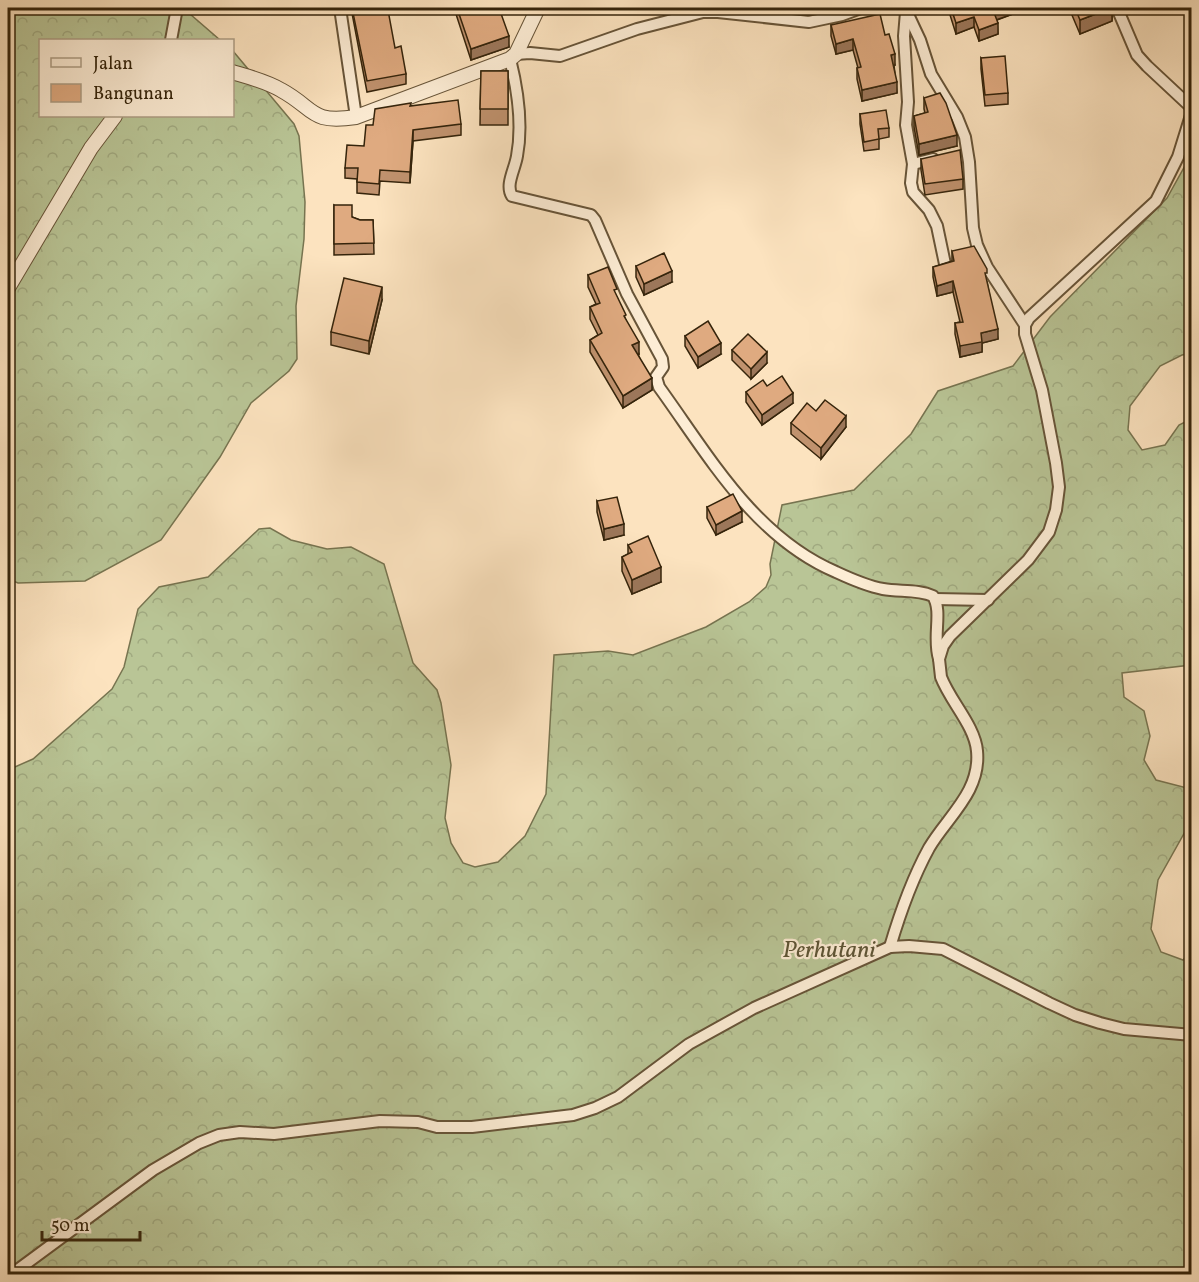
<svg xmlns="http://www.w3.org/2000/svg" width="1199" height="1282" viewBox="0 0 1199 1282" font-family="Vollkorn,serif">
<defs>
<pattern id="forest-crowns" width="20" height="18" patternUnits="userSpaceOnUse" patternTransform="scale(1.5)"><rect width="20" height="18" fill="#b9c596"/><path d="M2 6a3 3 0 1 1 6 0M12 15a3 3 0 1 1 6 0" fill="none" stroke="#a0a980"/></pattern>
</defs>
<rect width="100%" height="100%" fill="#fce3bf"/>
<filter id="stains"><feTurbulence type="fractalNoise" baseFrequency=".00333" numOctaves="4"/><feColorMatrix values="0 0 0 0 .2 0 0 0 0 .09 0 0 0 0 .02 0 0 0 .5 -.17"/></filter>
<radialGradient id="worn" r=".72"><stop offset=".6" stop-color="#630" stop-opacity="0"/><stop offset="1" stop-color="#630" stop-opacity=".3"/></radialGradient>
<g fill="url(#forest-crowns)" stroke="#777450" stroke-width="1.5">
<path d="M8 8H183L220 40H40V116H232L233 51 294 124 299 136 305 202 304 239 296 306 297 359 289 371 251 403 220 457 161 540 85 581 18 583 8 579Z"/>
<path d="M1191 155V353L1182 355 1160 366 1130 406 1128 430 1142 450 1165 445 1179 425 1191 419V665L1122 673 1124 697 1144 711 1150 736 1144 760 1156 780 1191 789V821L1158 880 1151 929 1161 952 1183 960 1191 951V1274H8V770L33 759 112 689 124 667 138 609 159 587 208 577 259 529 270 528 291 540 327 549 351 547 384 564 413 663 437 690 441 703 451 765 445 818 451 843 463 863 475 867 498 862 525 836 546 794 554 655 608 651 633 655 706 627 749 602 766 587 771 575 770 564 782 505 854 490 911 434 938 391 1013 366 1050 317 1167 198Z"/>
</g>
<g fill="none" stroke-linecap="round" stroke-linejoin="round">
<g stroke="#675438" stroke-width="14">
<g id="minor">
<path d="M340 8 356 117"/>
<path d="M905 8 920 40 931 74 957 117 965 137 969 162 973 228 977 245 987 267 1025 325"/>
<path d="M1117 8 1137 55 1147 66 1192 108"/>
<path d="M906 12 904 36 908 102 906 125 913 164 933 159"/>
<path d="M171 40 177 8"/>
<path d="M516 54 530 53 560 56 637 29 703 12H718L809 22 842 15 861 8"/>
<path d="M510 59C518 91 523 124 517 156 515 169 505 185 512 196L591 215 595 220 627 294 662 359 663 367 656 377 659 387C709 456 754 537 836 572 851 579 867 586 883 589 899 592 918 589 933 596 943 612 932 637 939 659"/>
<path d="M913 164 911 183 913 192 929 210 937 226 945 264"/>
<path d="M935 599 988 600"/>
<path d="M890 947C900 913 912 879 929 848 947 817 981 792 977 751 975 726 950 701 941 677L939 659 943 646 950 636 1028 560 1049 532 1056 510 1059 487 1056 463 1042 390 1025 334V325L1029 318 1156 201 1178 157 1192 112"/>
<path d="M12 1274 153 1170 199 1143 219 1135 240 1132 274 1134 380 1121 418 1122 437 1127H472L573 1115 595 1108 618 1097 689 1044 754 1008 890 947 909 946 943 949 1049 1003 1075 1015 1100 1023 1124 1029 1192 1035"/>
</g>
</g>
<g stroke="#675438" stroke-width="16">
<g id="tertiary">
<path d="M232 72C249 77 266 81 281 90 316 109 309 124 356 117L510 59 516 54 538 8"/>
<path d="M8 288 91 148 115 116"/>
</g>
</g>
<use href="#minor" stroke="#fdedd5" stroke-width="10"/>
<use href="#tertiary" stroke="#fdedd5" stroke-width="14"/>
</g>
<g fill="#c0926e" stroke="#35240b" stroke-width="1.5">
<path d="M351 8H375L376 12 395 48 406 74V84L367 92Z"/>
<path d="M454 8H499L509 47 471 60Z"/>
<path d="M950 8H1013V14L997 20 998 34 979 41 974 27 956 34 950 15Z"/>
<path d="M1069 8H1112V21L1080 34Z"/>
<path d="M831 25 885 35 895 65H894L897 93 862 101 857 79V68H858L853 50 836 54 831 36Z"/>
<path d="M981 58 1008 93V104L985 106 981 69Z"/>
<path d="M481 71H508V125H480Z"/>
<path d="M924 98 957 146 919 155 914 127V116L925 113 924 109Z"/>
<path d="M410 106 461 124V135L413 141 410 183 380 181 379 195 357 193V179L345 178V168L364 146 373 125Z"/>
<path d="M860 114 889 128V137L879 139V149L864 151 860 124Z"/>
<path d="M921 159 963 179V189L925 195 921 170Z"/>
<path d="M334 205 352 217 360 220H373L374 254 334 255Z"/>
<path d="M952 251 987 282 998 339 982 343V352L960 357 955 334V323L960 322 953 292 937 296 933 277V267L952 261Z"/>
<path d="M636 266 672 282 644 295 636 277Z"/>
<path d="M588 275 617 297 639 354H638L652 390 623 408 590 352V340L598 335 590 319V307L596 304 588 287Z"/>
<path d="M382 300 369 354 331 345V332Z"/>
<path d="M685 336 721 354 698 368 685 346Z"/>
<path d="M732 350 767 363 751 379 732 360Z"/>
<path d="M767 386 793 403 762 425 746 402V392Z"/>
<path d="M816 411 846 427 821 459 791 434V423Z"/>
<path d="M597 501 624 535 604 540 597 512Z"/>
<path d="M707 507 742 522 716 535 707 518Z"/>
<path d="M628 545 661 582 632 594 622 571V557L628 554Z"/>
</g>
<g fill="#9c775a" stroke="#35240b" stroke-width="1.5">
<path d="M1001 8H1013V14L993 21V10Z"/>
<path d="M1112 8V21L1080 34V20Z"/>
<path d="M974 17V27L956 34V23Z"/>
<path d="M998 23V34L979 41V30Z"/>
<path d="M509 36V47L471 60V49Z"/>
<path d="M853 39V50L836 54V44Z"/>
<path d="M895 54V65L891 66V55Z"/>
<path d="M897 82V93L862 101V90Z"/>
<path d="M413 130V141L410 183V172Z"/>
<path d="M957 135V146L919 155V144Z"/>
<path d="M672 271V282L644 295V284Z"/>
<path d="M953 281V292L937 296V286Z"/>
<path d="M382 287V300L369 354V341Z"/>
<path d="M998 329V339L982 343V352L960 357V346L981 333Z"/>
<path d="M639 342V354L632 358V345Z"/>
<path d="M721 343V354L698 368V357Z"/>
<path d="M767 352V363L751 379V369Z"/>
<path d="M652 378V390L623 408V396Z"/>
<path d="M793 393V403L762 425V415Z"/>
<path d="M846 416V427L821 459V448Z"/>
<path d="M742 511V522L716 535V525Z"/>
<path d="M624 524V535L604 540V529Z"/>
<path d="M661 567V582L632 594V580Z"/>
</g>
<g fill="#dfaa80" stroke="#35240b" stroke-width="1.5">
<path d="M352 8H375L376 12 388 10 395 48 401 46 406 74 367 81Z"/>
<path d="M457 8H499L509 36 471 49Z"/>
<path d="M951 8H1001L993 10 998 23 979 30 974 17 956 23Z"/>
<path d="M1075 8H1111L1080 20Z"/>
<path d="M880 14 885 35 889 34 895 54 891 55 897 82 862 90 857 68 861 67 853 39 836 44 831 25Z"/>
<path d="M1005 56 1008 93 985 95 981 58Z"/>
<path d="M481 71H508V109H480Z"/>
<path d="M940 93 946 103 957 135 919 144 914 116 928 112 924 98Z"/>
<path d="M458 100 461 124 413 130 410 172 380 170 379 184 357 182 358 168H345L347 145 364 146 366 125H373L375 109 411 103 410 106Z"/>
<path d="M886 110 889 128 878 129 879 139 864 142 860 114Z"/>
<path d="M960 150 963 179 925 184 921 159Z"/>
<path d="M334 205H352V217L360 220H373L374 243 334 244Z"/>
<path d="M974 246 987 269V273H985L998 329 981 333 982 342 960 346 955 323 963 322 953 281 937 286 933 267 954 261 952 251Z"/>
<path d="M664 253 672 271 644 284 636 266Z"/>
<path d="M608 267 617 289 614 290 626 315 624 316 639 342 632 345 652 378 623 396 590 340 602 333 590 307 600 303 588 275Z"/>
<path d="M344 278 382 287 369 341 331 332Z"/>
<path d="M708 321 721 343 698 357 685 336Z"/>
<path d="M748 334 767 352 751 369 732 350Z"/>
<path d="M782 376 793 393 762 415 746 392 763 380 767 386Z"/>
<path d="M825 400 846 416 821 448 791 423 807 403 816 411Z"/>
<path d="M733 494 742 511 716 525 707 507Z"/>
<path d="M617 497 624 524 604 529 597 501Z"/>
<path d="M648 536 661 567 632 580 622 557 632 552 628 545Z"/>
</g>
<g text-anchor="middle" dominant-baseline="central" stroke-width="4.5" stroke-linejoin="round" paint-order="stroke">
<g font-size="24" font-style="italic" fill="#5d5435" stroke="#fdedd5">
<text x="829" y="951">Perhutani</text>
</g>
</g>
<rect width="1199" height="1282" fill="none" stroke="#fce3bf" stroke-width="30"/>
<rect x="9" y="9" width="1181" height="1264" fill="none" stroke="#35240b" stroke-width="3"/>
<rect x="15" y="15" width="1169" height="1252" fill="none" stroke="#35240b" stroke-width="1.5"/>
<rect x="39" y="39" width="195" height="78" fill="#fdedd5" stroke="#ad9d84" stroke-width="1.5"/>
<rect x="51" y="58" width="30" height="9" fill="#fdedd5" stroke="#ad9d84" stroke-width="1.5"/>
<text x="93" y="69" font-size="18" fill="#35240b">Jalan</text>
<rect x="51" y="84" width="30" height="18" fill="#dfaa80" stroke="#ad9d84" stroke-width="1.5"/>
<text x="93" y="99" font-size="18" fill="#35240b">Bangunan</text>
<path d="M42 1231v9h98v-9" fill="none" stroke="#35240b" stroke-width="3"/>
<text x="51" y="1231" font-size="18" fill="#35240b" stroke="#fdedd5" stroke-width="4.5" paint-order="stroke">50 m</text>
<rect width="100%" height="100%" filter="url(#stains)"/>
<rect width="100%" height="100%" fill="url(#worn)"/>
</svg>
